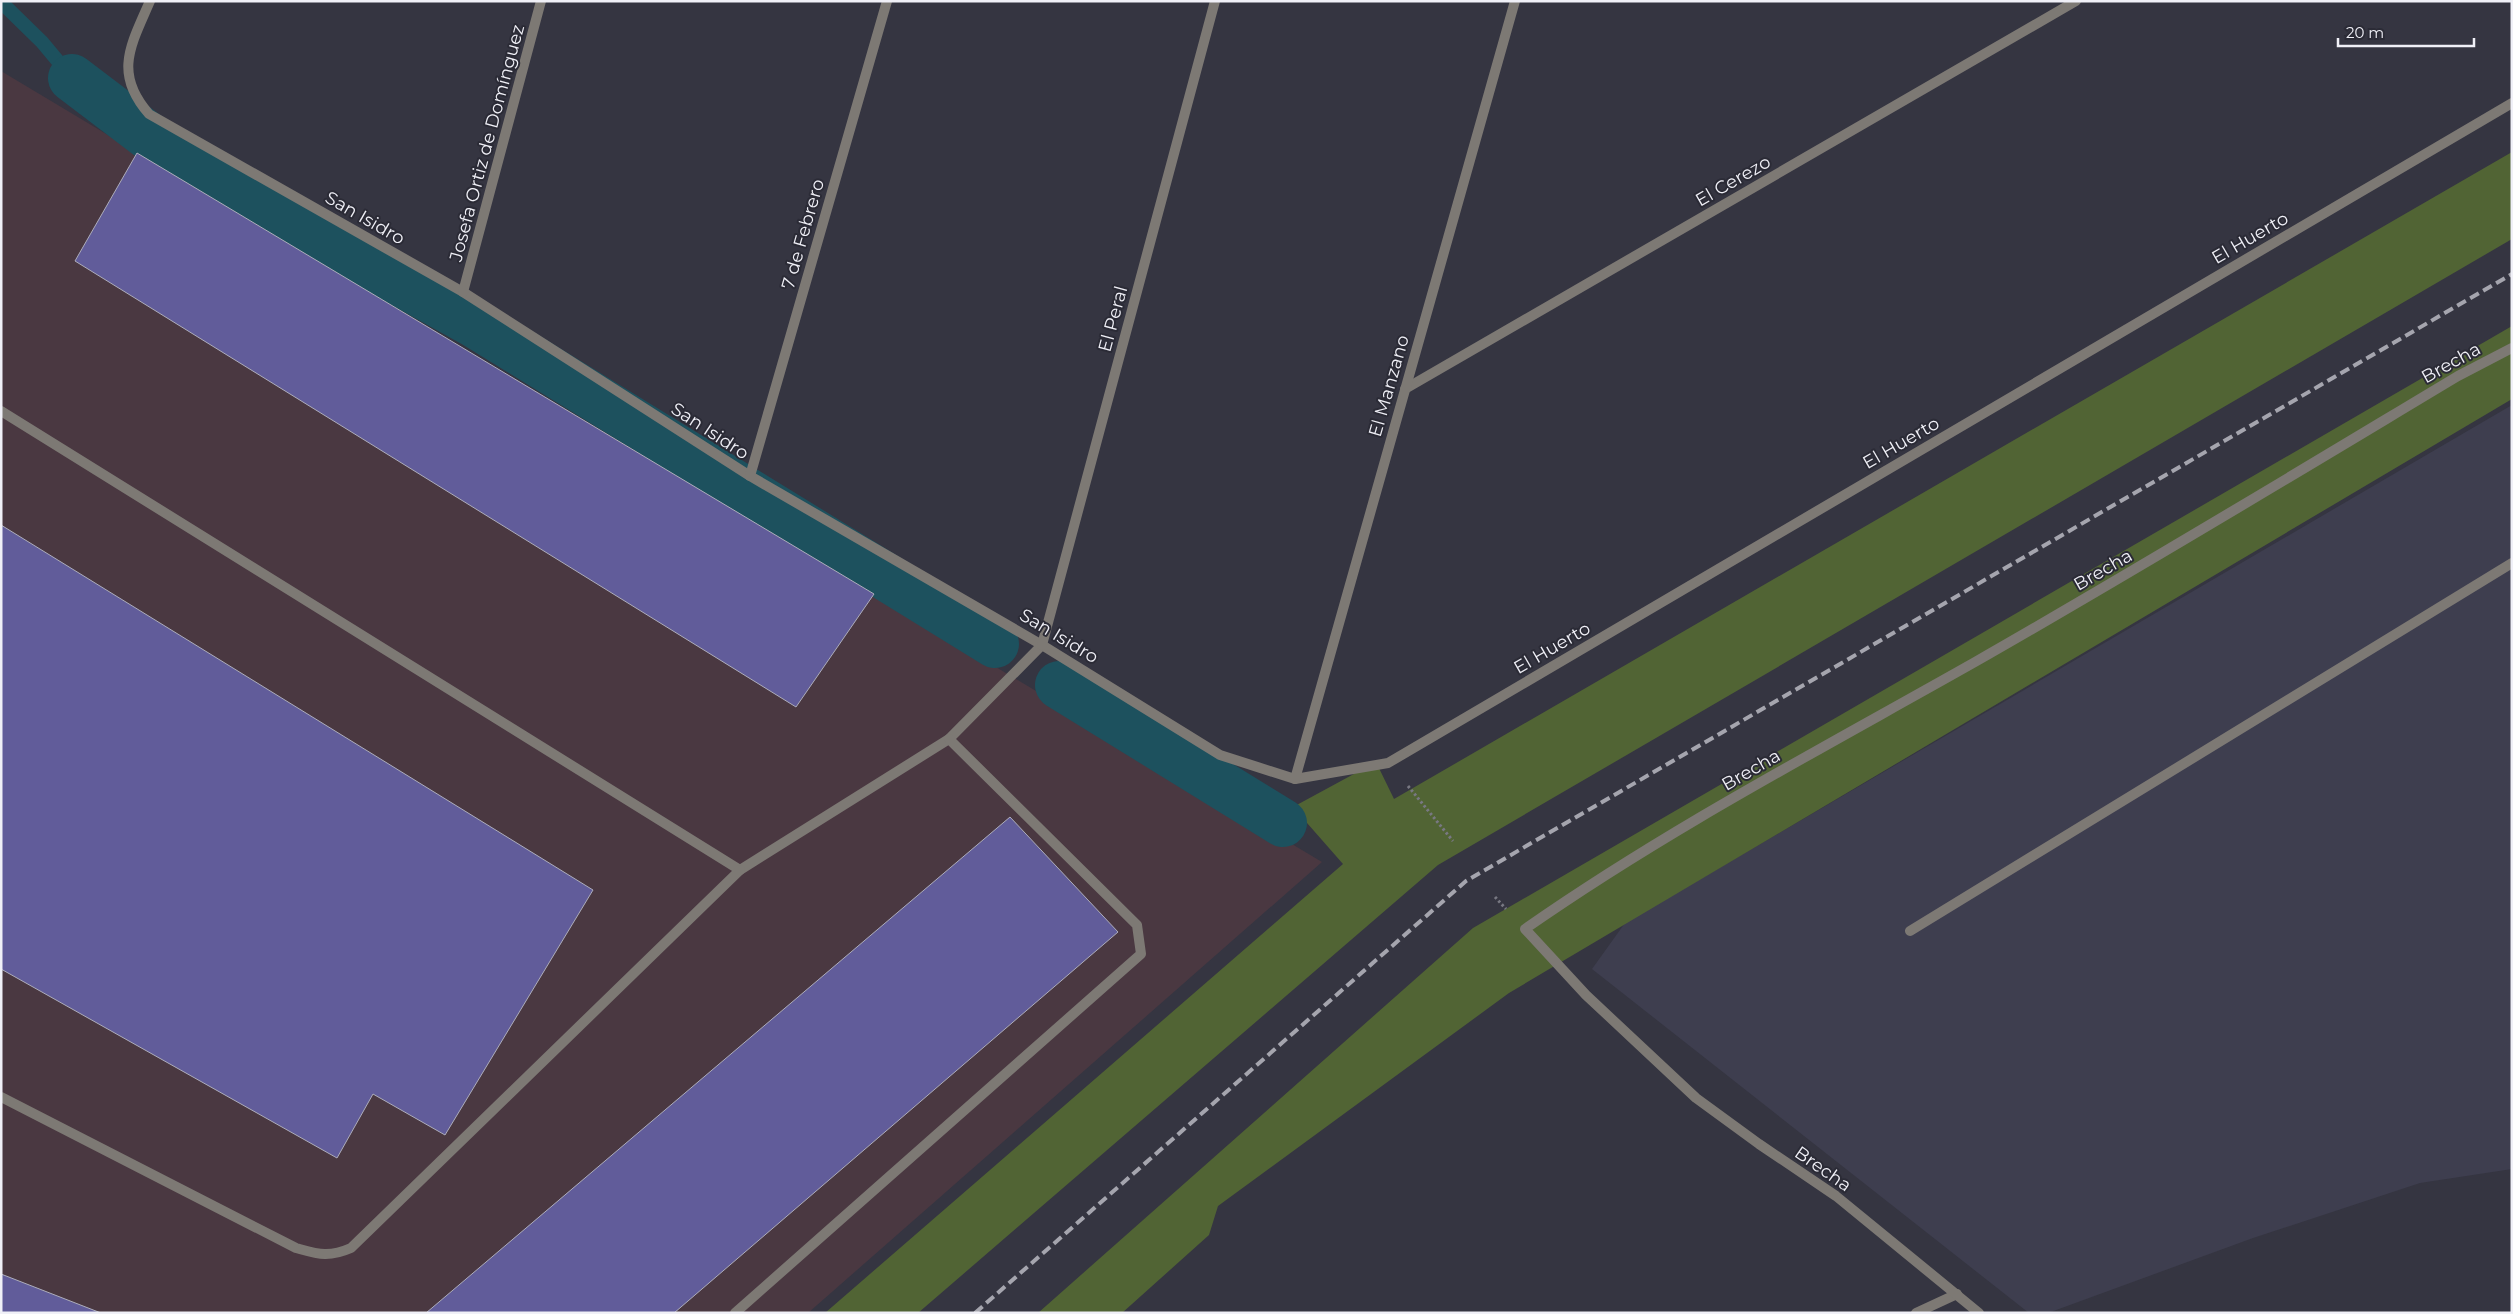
<svg xmlns="http://www.w3.org/2000/svg" width="2513" height="1314" viewBox="0 0 2513 1314" font-family="Montserrat,sans-serif">
<rect width="100%" height="100%" fill="#353541"/>
<path fill="#4a3841" d="M1 71 874 594 1322 862 808 1313H1Z"/>
<path fill="#3e3e4f" d="M2512 405V1169L2420 1183 2253 1238 2048 1313H2029L1592 969 1625 923Z"/>
<g fill="#516434">
<path d="M2512 152V239L1438 865 918 1313H825L1343 864 1293 807 1376 762 1394 799Z"/>
<path d="M2512 326V399L1509 993 1218 1206 1209 1235 1122 1313H1038L1473 928Z"/>
</g>
<g fill="none" stroke-linecap="round" stroke-linejoin="round">
<path stroke="#1d515e" stroke-width="14" d="M1 2 42 42 72 78"/>
<g stroke="#1d515e" stroke-width="48">
<path d="M72 78 180 160 475 324 995 644"/>
<path d="M1059 685 1283 823"/>
</g>
</g>
<g fill="#615c9a" stroke="#adadbb">
<path d="M137 153 874 594 796 707 75 261Z"/>
<path d="M1 525 593 890 445 1135 373 1094 337 1158 1 969Z"/>
<path d="M1010 817 1118 932 674 1313H426Z"/>
<path d="M1 1274 101 1313H1Z"/>
</g>
<g fill="none" stroke-linecap="round" stroke-linejoin="round">
<g stroke="#787882" stroke-width="3" stroke-dasharray="2.5 2.5" stroke-linecap="butt">
<path d="M1408 786 1453 841"/>
<path d="M1495 897 1506 909"/>
</g>
<g stroke="#7d7974" stroke-width="10">
<path d="M1 411 740 870 949 739 1042 645"/>
<path d="M1910 931 2512 563"/>
<path d="M1 1097 296 1248C318 1254 328 1258 351 1248L740 870"/>
<path d="M735 1313 1141 954 1137 925 949 739"/>
</g>
<g stroke="#7d7974" stroke-width="10">
<path d="M150 1C131 45 113 73 149 114L463 292 750 476 1042 645 1220 755 1295 779 1388 763 2512 103"/>
<path d="M463 292 541 1"/>
<path d="M1405 389 2076 1"/>
<path d="M750 476 887 1"/>
<path d="M1042 645 1215 1"/>
<path d="M1295 779 1515 1"/>
<path d="M1916 1313 1957 1294"/>
<path d="M1979 1313 1836 1196 1759 1144 1696 1098 1586 995 1525 929C1668 829 1823 748 1975 662 2138 569 2298 472 2458 376L2512 348"/>
</g>
<path stroke="#a5a5ae" stroke-width="4" stroke-dasharray="10 5" stroke-linecap="butt" d="M975 1313 1466 881 2512 274"/>
</g>
<g text-anchor="middle" dominant-baseline="central" stroke-width="4" stroke-linejoin="round" paint-order="stroke">
<g font-size="18" fill="#f0f0f7" stroke="#2b2b36">
<text transform="translate(487 143) rotate(-75)">Josefa Ortiz de Domínguez</text>
<text transform="translate(1733 181) rotate(-30)">El Cerezo</text>
<text transform="translate(365 218) rotate(30)">San Isidro</text>
<text transform="translate(803 234) rotate(-74)">7 de Febrero</text>
<text transform="translate(2250 238) rotate(-30)">El Huerto</text>
<text transform="translate(1113 319) rotate(-75)">El Peral</text>
<text transform="translate(2451 363) rotate(-29)">Brecha</text>
<text transform="translate(1389 386) rotate(-74)">El Manzano</text>
<text transform="translate(710 431) rotate(33)">San Isidro</text>
<text transform="translate(1901 443) rotate(-30)">El Huerto</text>
<text transform="translate(2103 570) rotate(-30)">Brecha</text>
<text transform="translate(1059 636) rotate(31)">San Isidro</text>
<text transform="translate(1552 648) rotate(-30)">El Huerto</text>
<text transform="translate(1751 770) rotate(-30)">Brecha</text>
<text transform="translate(1823 1169) rotate(35)">Brecha</text>
</g>
</g>
<rect width="2513" height="1314" fill="none" stroke="#f0f0f7" stroke-width="5"/>
<path d="M2338 38v8h136v-8" fill="none" stroke="#f0f0f7" stroke-width="2.5"/>
<text x="2346" y="38" font-size="15" fill="#f0f0f7" stroke="#2b2b36" stroke-width="4" paint-order="stroke">20 m</text>
</svg>
